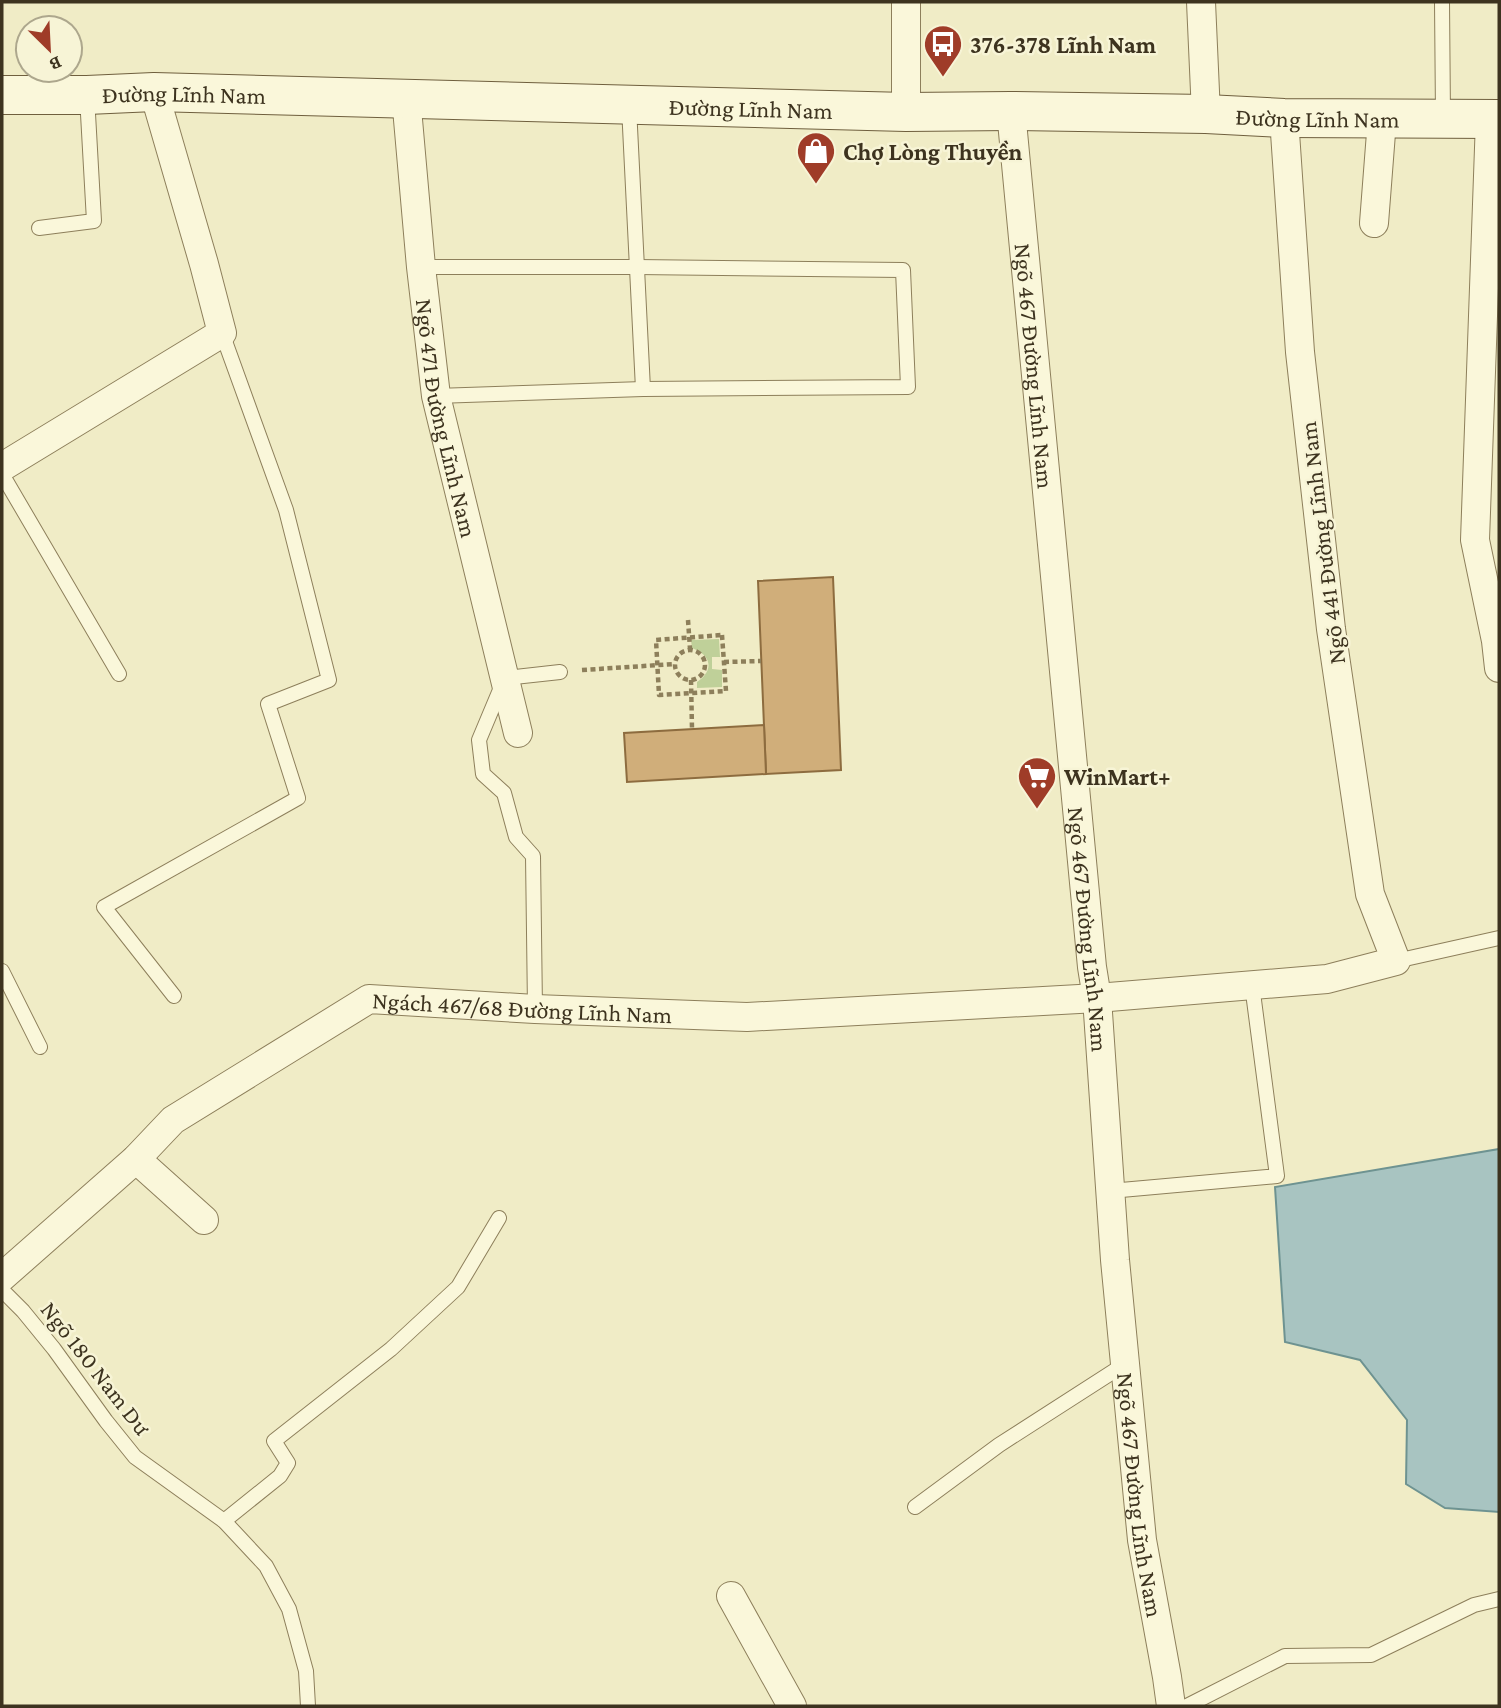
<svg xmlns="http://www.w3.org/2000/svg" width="1501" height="1708" viewBox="0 0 1501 1708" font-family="'Crimson Pro',serif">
<rect width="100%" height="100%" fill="#f0ecc6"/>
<path fill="#bfd099" d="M719 639 720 657H712V669L722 670V687L697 688V682C715 670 711 655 692 648L691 640Z"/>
<path fill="#a8c4c1" stroke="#6e9391" stroke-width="2" d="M1499 1149V1512L1445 1508 1406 1484 1407 1420 1360 1360 1285 1342 1275 1187Z"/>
<g fill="#d0ae7a" stroke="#8d6c3f" stroke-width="2">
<path d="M833 577 841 770 766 774 758 581Z"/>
<path d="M764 725 766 774 627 782 624 733Z"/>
</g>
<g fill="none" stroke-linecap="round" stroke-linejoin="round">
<g stroke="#8d7f5b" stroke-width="16">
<g id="lane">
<path d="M1442 2 1443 116"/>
<path d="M629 107 643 389"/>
<path d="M39 228 94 221 87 96"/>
<path d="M421 267H637L903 270 908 387 643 389 436 396"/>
<path d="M2 474 119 674"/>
<path d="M1396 961 1499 938"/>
<path d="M2 971 40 1047"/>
<path d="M174 996 104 907 298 798 268 704 329 680 286 510 222 333"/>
<path d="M535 1009 533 856 516 837 504 793 483 774 479 740 505 678 560 672"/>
<path d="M1110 1191 1277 1176 1252 985"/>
<path d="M2 1290 23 1311 54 1349 106 1421 135 1457 224 1521 266 1566 289 1609 306 1671 308 1706"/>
<path d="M915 1507 999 1445 1125 1364"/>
<path d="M224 1521 280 1476 288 1463 274 1441 391 1349 458 1287 499 1218"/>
<path d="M1187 1706 1285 1656 1371 1655 1474 1605 1499 1599"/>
</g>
</g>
<g stroke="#8d7f5b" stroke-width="30">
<g id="street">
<path d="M906 2V112"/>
<path d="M1201 2 1206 114"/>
<path id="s1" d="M406 97 421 267 436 396 518 733"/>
<path id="s2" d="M1011 111 1092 967 1097 998 1115 1260 1142 1540 1167 1677 1171 1706"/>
<path d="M1490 120 1475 540 1496 641 1499 668"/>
<path d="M1374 223 1382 120"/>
<path d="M2 467 222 333 204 264 154 92"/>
<path d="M136 1159 204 1220"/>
<path id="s3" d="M2 1277 136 1159 173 1120 369 999 535 1009 747 1017 1097 998 1327 979 1396 961 1370 894 1331 629 1300 352 1284 118"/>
<path d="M731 1596 792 1706"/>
</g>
</g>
<g stroke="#6f5f3e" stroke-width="40">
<g id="secondary">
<path id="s4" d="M2 95H87L154 92 906 112 1011 111 1206 114 1284 118 1499 119"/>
</g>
</g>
<g stroke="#8d7f5b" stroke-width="4.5" stroke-dasharray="5 3.5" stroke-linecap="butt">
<path d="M688 620 690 649"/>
<path d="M722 635 726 691 659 695 656 640Z"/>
<circle cx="690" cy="665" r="15"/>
<path d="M724 662 761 661"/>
<path d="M582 670 675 664"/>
<path d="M691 680 692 729"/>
</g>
<use href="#lane" stroke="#faf7da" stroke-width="14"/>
<use href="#street" stroke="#faf7da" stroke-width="28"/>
<use href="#secondary" stroke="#faf7da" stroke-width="38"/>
</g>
<defs>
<g id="bus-pin" transform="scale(2.0125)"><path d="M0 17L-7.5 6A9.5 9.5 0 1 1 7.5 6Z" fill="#9f3c28" stroke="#f7f4d6"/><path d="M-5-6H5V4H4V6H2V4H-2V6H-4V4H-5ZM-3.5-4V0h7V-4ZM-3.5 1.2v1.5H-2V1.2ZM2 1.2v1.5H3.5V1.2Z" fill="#fff"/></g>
<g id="shop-pin" transform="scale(2.0125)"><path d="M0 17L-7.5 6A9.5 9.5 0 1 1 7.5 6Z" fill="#9f3c28" stroke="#f7f4d6"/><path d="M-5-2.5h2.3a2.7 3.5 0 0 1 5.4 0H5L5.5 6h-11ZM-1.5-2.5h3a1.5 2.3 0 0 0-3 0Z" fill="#fff"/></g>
<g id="supermarket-pin" transform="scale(2.0125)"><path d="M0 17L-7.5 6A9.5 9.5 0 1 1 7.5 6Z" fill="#9f3c28" stroke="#f7f4d6"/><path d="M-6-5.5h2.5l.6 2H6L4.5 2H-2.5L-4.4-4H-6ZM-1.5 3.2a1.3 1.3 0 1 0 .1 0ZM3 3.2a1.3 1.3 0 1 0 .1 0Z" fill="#fff"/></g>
</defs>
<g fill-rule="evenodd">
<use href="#bus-pin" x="943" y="44"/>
<use href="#shop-pin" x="816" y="151"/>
<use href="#supermarket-pin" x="1037" y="776"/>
</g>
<g text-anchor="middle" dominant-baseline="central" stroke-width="5" stroke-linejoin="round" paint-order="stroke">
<g font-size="24" font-weight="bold" fill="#3d331f" stroke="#f7f4d6" text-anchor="start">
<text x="970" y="44">376-378 Lĩnh Nam</text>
<text x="843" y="151">Chợ Lòng Thuyền</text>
<text x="1064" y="776">WinMart+</text>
</g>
<g font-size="24" fill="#3d331f" stroke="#f7f4d6">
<text stroke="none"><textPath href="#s4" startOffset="182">Đường Lĩnh Nam</textPath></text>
<text stroke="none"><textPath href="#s4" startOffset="749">Đường Lĩnh Nam</textPath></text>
<text stroke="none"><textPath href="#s4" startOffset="1316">Đường Lĩnh Nam</textPath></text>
<text stroke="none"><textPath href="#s2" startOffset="256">Ngõ 467 Đường Lĩnh Nam</textPath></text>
<text stroke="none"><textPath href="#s1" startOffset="324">Ngõ 471 Đường Lĩnh Nam</textPath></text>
<text transform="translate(1322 543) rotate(-97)">Ngõ 441 Đường Lĩnh Nam</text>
<text stroke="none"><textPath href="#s2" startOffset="822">Ngõ 467 Đường Lĩnh Nam</textPath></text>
<text stroke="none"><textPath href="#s3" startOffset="616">Ngách 467/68 Đường Lĩnh Nam</textPath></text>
<text transform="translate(96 1368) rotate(52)">Ngõ 180 Nam Dư</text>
<text stroke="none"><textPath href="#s2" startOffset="1390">Ngõ 467 Đường Lĩnh Nam</textPath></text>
</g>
</g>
<rect width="1501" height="1708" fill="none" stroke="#3d331f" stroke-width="7"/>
<g transform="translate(49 49) rotate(156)"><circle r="33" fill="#f7f4d6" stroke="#ada78d" stroke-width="2"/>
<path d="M0-5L12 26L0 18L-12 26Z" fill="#9f3c28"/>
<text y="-10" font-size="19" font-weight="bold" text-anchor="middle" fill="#3d331f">B</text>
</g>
</svg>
